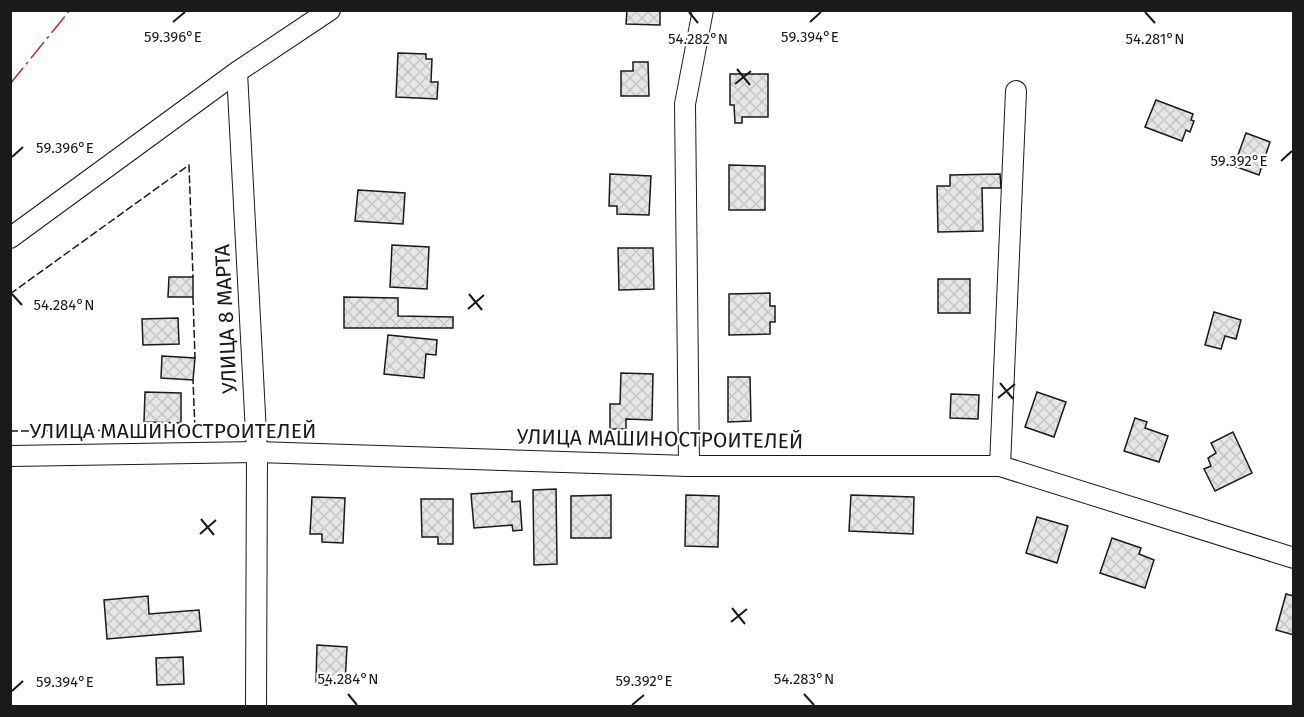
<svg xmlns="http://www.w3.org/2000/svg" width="1304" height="717" viewBox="0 0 1304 717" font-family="'Fira Sans',sans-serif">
<defs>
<pattern id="building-cross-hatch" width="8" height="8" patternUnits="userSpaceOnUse" patternTransform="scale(1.5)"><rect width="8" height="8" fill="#e6e6e6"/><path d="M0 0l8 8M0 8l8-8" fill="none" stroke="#c5c5c5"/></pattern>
</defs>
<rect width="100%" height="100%" fill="#fff"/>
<g fill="url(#building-cross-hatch)" stroke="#1a1a1a" stroke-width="1.5">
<path d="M627 10H660V25L626 24Z"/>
<path d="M398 53 426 54V59H432L431 82H438L437 99 396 97Z"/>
<path d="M633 62H648L649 96H621V71H633Z"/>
<path d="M730 74H768V117H742V123H735L734 105H730Z"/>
<path d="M1156 100 1193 114 1191 120 1194 121 1190 132 1186 130 1182 141 1145 127Z"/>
<path d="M1246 133 1270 142 1259 175 1234 166Z"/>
<path d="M729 165 765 166V210H729Z"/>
<path d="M610 174 651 176 649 215 617 214V206H609Z"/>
<path d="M1000 174 1001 188H982L983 231 938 232 937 186H950V175Z"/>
<path d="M358 190 405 193 403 224 355 221Z"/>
<path d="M392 245 429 247 427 289 390 287Z"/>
<path d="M618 248H653L654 289 619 290Z"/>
<path d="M169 277H193V297H168Z"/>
<rect x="938" y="279" width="32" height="34"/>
<path d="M770 293V306H775V322H770V334L729 335V294Z"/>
<path d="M344 297 398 298V316L453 317V328H344Z"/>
<path d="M1214 312 1241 320 1236 339 1225 336 1221 349 1205 345Z"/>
<path d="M178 318 179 344 143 345 142 319Z"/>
<path d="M388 335 437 340 436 355 426 354 424 378 384 374Z"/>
<path d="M162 356 195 358 193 380 161 378Z"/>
<path d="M621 373 653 374 652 420 626 419V429H610V404H620Z"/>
<path d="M728 377H750L751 421 728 422Z"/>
<path d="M145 392 181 393V423L144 422Z"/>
<path d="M1037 392 1066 402 1054 437 1025 427Z"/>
<path d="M951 394 979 395 978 419 950 418Z"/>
<path d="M1135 418 1147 422 1145 428 1168 436 1159 462 1124 451Z"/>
<path d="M1233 432 1252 473 1215 491 1204 469 1211 466 1208 458 1216 453 1211 443Z"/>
<path d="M556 489 557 564 534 565 533 490Z"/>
<path d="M512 491V502L520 501 522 530 513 531 512 525 474 528 471 494Z"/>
<path d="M611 495V538H571V496Z"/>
<path d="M686 495 719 496 718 547 685 546Z"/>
<path d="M851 495 914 497 913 534 849 531Z"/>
<path d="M312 497 345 498 343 543 322 542V534H310Z"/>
<path d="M421 499H453V544H438V537H422Z"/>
<path d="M1037 517 1068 526 1057 563 1026 553Z"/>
<path d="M1112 538 1141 548 1139 554 1154 560 1145 588 1100 573Z"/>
<path d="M1286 594 1294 596V635L1276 630Z"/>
<path d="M148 596 149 614 199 610 201 631 107 639 104 600Z"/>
<path d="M317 645 347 647 345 683 335 682 334 685H324L325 682H316Z"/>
<path d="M183 657 184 684 157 685 156 658Z"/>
</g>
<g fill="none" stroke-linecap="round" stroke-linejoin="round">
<g stroke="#1a1a1a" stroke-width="22">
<g id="minor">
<path d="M237 72 257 452 256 706"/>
<path d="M10 238 237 72 330 10"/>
<path d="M10 456 257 452 689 466H1000L1294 558"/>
<path d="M689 466 685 104 703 10"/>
<path d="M1000 466 1016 91"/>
</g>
</g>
<use href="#minor" stroke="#fff" stroke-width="20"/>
<g stroke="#1a1a1a" stroke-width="1.5" stroke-dasharray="8 3" stroke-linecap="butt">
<path d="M10 294 189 165 193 277"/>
<path d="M193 297 195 358"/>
<path d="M10 431 195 430 193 380"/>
</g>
<path stroke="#c62828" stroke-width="1.5" stroke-dasharray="21 4.5 3 4.5" stroke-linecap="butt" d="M10 84 70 10"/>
</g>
<path fill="none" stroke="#1a1a1a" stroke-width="2" d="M689 12 698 23M1145 12 1155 23M173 22 185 12M810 22 821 12M737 69 750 85M735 84 751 71M12 157 23 147M1281 161 1292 151M12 294 22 305M469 294 482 310M468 309 484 295M1000 383 1013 399M998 398 1015 384M201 519 214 535M200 534 216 520M732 608 745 624M731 622 747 609M12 691 23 681M348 694 357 705M804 694 814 705M632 705 644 695"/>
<g text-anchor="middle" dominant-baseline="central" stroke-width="4.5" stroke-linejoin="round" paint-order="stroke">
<g font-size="21" fill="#1a1a1a" stroke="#fff">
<text transform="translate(226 319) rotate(-93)">УЛИЦА 8 МАРТА</text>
<text x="173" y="431">УЛИЦА МАШИНОСТРОИТЕЛЕЙ</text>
<text transform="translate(660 439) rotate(1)">УЛИЦА МАШИНОСТРОИТЕЛЕЙ</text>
</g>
</g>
<g font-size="15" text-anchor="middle" fill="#1a1a1a" stroke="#fff" stroke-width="4.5" stroke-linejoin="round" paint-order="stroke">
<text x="173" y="42">59.396°E</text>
<text x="810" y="42">59.394°E</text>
<text x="698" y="44">54.282°N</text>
<text x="1155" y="44">54.281°N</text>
<text x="65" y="153">59.396°E</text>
<text x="1239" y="166">59.392°E</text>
<text x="64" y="310">54.284°N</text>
<text x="348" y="684">54.284°N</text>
<text x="804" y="684">54.283°N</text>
<text x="644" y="686">59.392°E</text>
<text x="65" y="687">59.394°E</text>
</g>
<rect width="1304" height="717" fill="none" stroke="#1a1a1a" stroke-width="24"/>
</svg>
